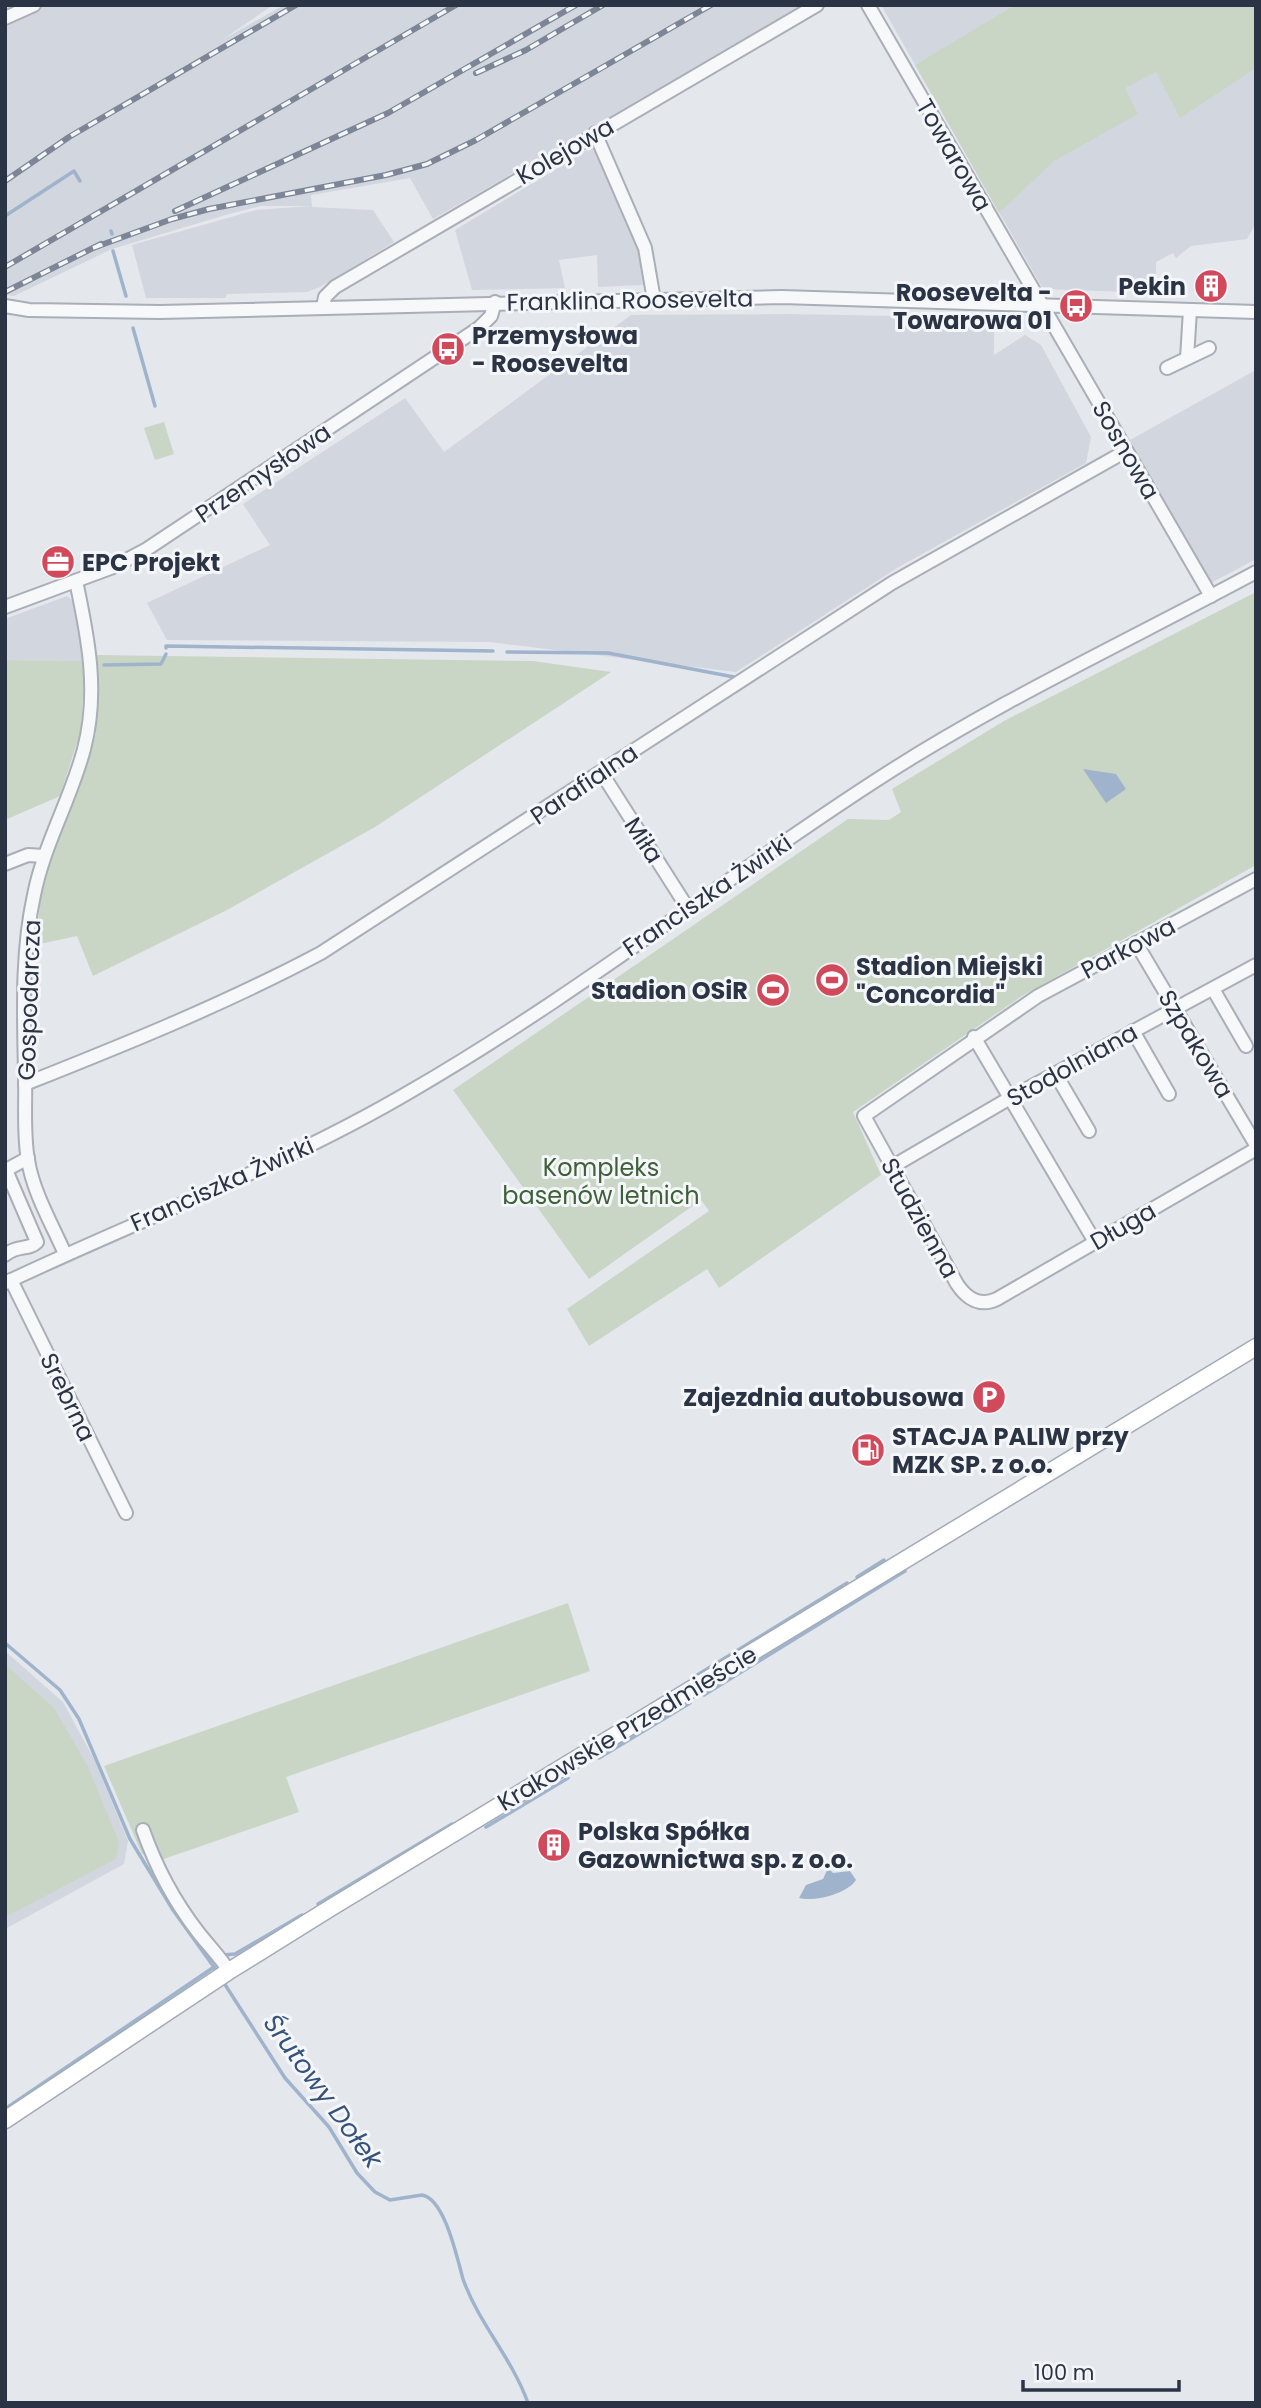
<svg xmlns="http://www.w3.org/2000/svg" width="1261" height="2408" viewBox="0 0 1261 2408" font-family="Poppins,sans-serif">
<rect width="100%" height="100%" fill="#e4e7ec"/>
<g fill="#d2d6de">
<path d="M5 5H273L222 40 284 5H805L433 219 410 178 311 195 312 207 373 210 394 242 320 287 307 292 227 294 225 298H146L132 245 256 210 311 206H261L229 214 112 249 14 296 5 295Z"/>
<path d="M881 5H1256V223L1247 239 1191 246 1176 258 1173 253 1156 262V293L1043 289Z"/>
<path d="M594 146 644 263V285L598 287 597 255 559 260 565 288 472 290 455 230Z"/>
<path d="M790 314 994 318V355L1025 335 1041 345 1091 437 1086 463 897 568 736 672 489 642 167 640 147 603 270 545 243 504 405 398 444 452 631 315Z"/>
<path d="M1256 370V559L1211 583 1130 440Z"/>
<path d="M67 596 72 600 75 614 78 616 85 661 5 660V619Z"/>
<path d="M5 1651 63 1702 95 1761 128 1841 124 1864 5 1929Z"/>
</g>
<g fill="#c9d6c5">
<path d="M1015 5H1256V68L1180 118 1156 72 1125 88 1138 114 1054 161 999 213 915 65Z"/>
<path d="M164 422 174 454 155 460 144 428Z"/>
<path d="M1256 592V865L1022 996 853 1112 881 1175 719 1288 707 1269 589 1346 567 1309 709 1211 701 1200 589 1279 453 1090 848 819 889 820 901 812 892 789 1004 721Z"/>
<path d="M96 655 533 661 611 672 375 827 227 910 93 976 77 936 35 945 43 881 51 852 87 766 96 733Z"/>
<path d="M5 660 85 661 81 730 60 796 5 820Z"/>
<path d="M568 1603 590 1671 286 1777 299 1812 158 1861 142 1854 104 1766Z"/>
<path d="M5 1664 54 1708 87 1765 119 1842 116 1859 5 1917Z"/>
</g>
<g fill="#9fb4cc">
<path d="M1083 769 1116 774 1126 789 1106 803Z"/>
<path d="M828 1868 833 1873 850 1871 856 1880C847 1894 815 1902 799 1898L806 1885 823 1879Z"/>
</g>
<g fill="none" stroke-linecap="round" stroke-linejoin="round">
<g stroke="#9fb4cc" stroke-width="3.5">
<path d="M5 216 74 171 80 181"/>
<path d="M111 231 112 234"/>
<path d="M113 251 126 296"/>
<path d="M133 328 155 406"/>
<path d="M166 648V646L493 651"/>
<path d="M507 652 608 653 734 677"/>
<path d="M104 665 161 664 166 654"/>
<path d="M857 1577 884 1560"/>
<path d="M5 1643 60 1690 79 1719 130 1839 173 1910 216 1970"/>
<path d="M694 1677 847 1583"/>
<path d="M704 1695 905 1571"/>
<path d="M599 1758 690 1703"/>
<path d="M486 1827 568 1778"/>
<path d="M318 1904 452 1824"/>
<path d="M223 1955 235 1954 302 1915"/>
<path d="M224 1983 285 2078 329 2127 357 2173 375 2192 390 2200 422 2195C445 2199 457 2258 463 2279 479 2324 512 2358 528 2403"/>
<path d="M5 2109 214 1967"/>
</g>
<g stroke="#a9aeb7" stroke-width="16">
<g id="minor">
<path d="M868 5 1211 596"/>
<path d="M5 18 34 5"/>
<path d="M595 133 645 248 654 300"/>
<path d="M5 306 29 310 160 312 782 297 1256 312"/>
<path d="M323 307 325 297 335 287 817 5"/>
<path d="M1187 358 1190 310"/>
<path d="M1167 368 1209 348"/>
<path d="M5 607 113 567 147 549 479 328 491 316 495 302"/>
<path d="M601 772 687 907"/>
<path d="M5 864 28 855 44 856"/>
<path d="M1256 879 1038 996 864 1116 957 1284C967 1299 980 1307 997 1299L1256 1149"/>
<path d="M1136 943 1256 1145"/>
<path d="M1213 989 1246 1046"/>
<path d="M1133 1031 1169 1094"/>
<path d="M974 1037 1095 1242"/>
<path d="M1055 1073 1089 1131"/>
<path d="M25 1084C126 1044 225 1004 321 953L892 583 1126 451"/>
<path d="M890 1168 1010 1098 1256 965"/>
<path d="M65 1254C52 1224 33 1192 28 1160 23 1133 26 1103 25 1075 24 1015 21 954 34 895 44 844 71 799 84 749 99 692 88 637 76 581"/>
<path d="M5 1255C18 1244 28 1251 37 1242L6 1170 28 1158"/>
<path d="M11 1280 126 1513"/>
<path d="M5 1283C140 1219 282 1167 411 1091 572 998 719 882 875 781 996 702 1128 641 1256 572"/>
<path d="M143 1830C156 1867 174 1901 198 1932 208 1945 220 1957 229 1971"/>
</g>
</g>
<g stroke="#a3abb8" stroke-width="19">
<path id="major" d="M5 2120 229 1971 332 1907 1256 1347"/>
</g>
<use href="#minor" stroke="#f7f8fa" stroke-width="12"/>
<use href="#major" stroke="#fff" stroke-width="16"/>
<g stroke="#7d8696" stroke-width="6">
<g id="rail">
<path d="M476 73 526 50 603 5"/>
<path d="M5 181 69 137 296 5"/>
<path d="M175 211 388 113 576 5"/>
<path d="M93 248 172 219 209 209 386 175 427 164 476 140 711 5"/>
<path d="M5 267 456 5"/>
<path d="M5 292 101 244"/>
</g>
</g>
<use href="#rail" stroke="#f4f6f9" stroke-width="3.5" stroke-dasharray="10" stroke-linecap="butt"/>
</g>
<defs>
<g id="building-disc" transform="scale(1.75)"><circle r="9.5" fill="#d1495b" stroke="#f4f6f9"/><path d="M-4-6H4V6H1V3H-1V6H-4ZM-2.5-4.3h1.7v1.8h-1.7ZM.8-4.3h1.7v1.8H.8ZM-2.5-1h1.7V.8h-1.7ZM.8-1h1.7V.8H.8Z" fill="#fff"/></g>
<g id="bus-disc" transform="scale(1.75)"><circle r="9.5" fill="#d1495b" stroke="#f4f6f9"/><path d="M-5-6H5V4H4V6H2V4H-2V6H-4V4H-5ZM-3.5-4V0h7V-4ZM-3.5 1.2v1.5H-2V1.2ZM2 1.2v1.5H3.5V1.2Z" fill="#fff"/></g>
<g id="office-disc" transform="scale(1.75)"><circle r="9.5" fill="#d1495b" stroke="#f4f6f9"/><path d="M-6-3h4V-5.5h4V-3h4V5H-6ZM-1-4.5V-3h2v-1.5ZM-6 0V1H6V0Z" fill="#fff"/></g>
<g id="stadium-disc" transform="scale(1.75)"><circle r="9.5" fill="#d1495b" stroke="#f4f6f9"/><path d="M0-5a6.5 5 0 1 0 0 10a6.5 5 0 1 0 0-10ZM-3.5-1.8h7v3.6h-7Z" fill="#fff"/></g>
<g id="parking-disc" transform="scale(1.75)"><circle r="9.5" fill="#d1495b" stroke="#f4f6f9"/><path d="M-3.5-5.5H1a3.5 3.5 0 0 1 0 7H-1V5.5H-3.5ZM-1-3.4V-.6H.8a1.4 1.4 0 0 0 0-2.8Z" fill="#fff"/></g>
<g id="fuel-disc" transform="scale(1.75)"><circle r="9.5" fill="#d1495b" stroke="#f4f6f9"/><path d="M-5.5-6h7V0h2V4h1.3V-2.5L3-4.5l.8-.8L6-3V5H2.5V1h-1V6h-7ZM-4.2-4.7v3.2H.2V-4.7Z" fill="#fff"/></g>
</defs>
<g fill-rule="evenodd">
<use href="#building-disc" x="1211" y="286"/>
<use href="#bus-disc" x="1076" y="306"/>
<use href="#bus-disc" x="448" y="349"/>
<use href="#office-disc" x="58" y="562"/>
<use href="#stadium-disc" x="832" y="980"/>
<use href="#stadium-disc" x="773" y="990"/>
<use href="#parking-disc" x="989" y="1397"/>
<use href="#fuel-disc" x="868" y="1450"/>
<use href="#building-disc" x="554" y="1845"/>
</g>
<g text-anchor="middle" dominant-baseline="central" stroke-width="6" stroke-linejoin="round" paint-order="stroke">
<g font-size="24" fill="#2b3445" stroke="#f4f6f9">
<text transform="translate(565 151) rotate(-30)">Kolejowa</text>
<text transform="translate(954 155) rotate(60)">Towarowa</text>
<text transform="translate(630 300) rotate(-1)">Franklina Roosevelta</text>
<text transform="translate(1126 450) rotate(60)">Sosnowa</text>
<text transform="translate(263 473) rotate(-34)">Przemysłowa</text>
<text transform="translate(584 784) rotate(-34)">Parafialna</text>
<text transform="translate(644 840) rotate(57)">Miła</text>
<text transform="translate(707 895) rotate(-34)">Franciszka Żwirki</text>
<text transform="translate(1128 948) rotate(-28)">Parkowa</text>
<text transform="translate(29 1000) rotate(-88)">Gospodarcza</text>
<text transform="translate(1196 1044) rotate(59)">Szpakowa</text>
<text transform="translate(1072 1065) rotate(-29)">Stodolniana</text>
<text transform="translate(222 1184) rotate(-24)">Franciszka Żwirki</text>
<text transform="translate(920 1218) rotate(61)">Studzienna</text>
<text transform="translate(1123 1226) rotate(-30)">Długa</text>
<text transform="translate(68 1397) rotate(64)">Srebrna</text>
<text transform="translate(627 1728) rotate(-31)">Krakowskie Przedmieście</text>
</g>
<g font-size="24" font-weight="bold" fill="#2b3445" stroke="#f4f6f9" text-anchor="start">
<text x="1186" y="286" text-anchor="end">Pekin</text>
<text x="1052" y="292" text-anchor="end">Roosevelta -<tspan x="1052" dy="28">Towarowa 01</tspan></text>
<text x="472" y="335">Przemysłowa<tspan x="472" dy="28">- Roosevelta</tspan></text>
<text x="82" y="562">EPC Projekt</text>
<text x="856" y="966">Stadion Miejski<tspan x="856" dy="28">"Concordia"</tspan></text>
<text x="748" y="990" text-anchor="end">Stadion OSiR</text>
<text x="964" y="1397" text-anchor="end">Zajezdnia autobusowa</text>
<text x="892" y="1436">STACJA PALIW przy<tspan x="892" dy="28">MZK SP. z o.o.</tspan></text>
<text x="578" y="1831">Polska Spółka<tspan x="578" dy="28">Gazownictwa sp. z o.o.</tspan></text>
</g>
<g font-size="24" fill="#3f6138" stroke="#f4f6f9">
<text x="601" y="1167">Kompleks<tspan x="601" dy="28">basenów letnich</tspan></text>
</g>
<g font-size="26" font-style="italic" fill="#34527a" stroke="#f4f6f9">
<text transform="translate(323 2091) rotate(54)">Śrutowy Dołek</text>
</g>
</g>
<rect width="1261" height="2408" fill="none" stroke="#2b3445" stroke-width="14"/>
<path d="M1023 2380v10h156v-10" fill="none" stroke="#2b3445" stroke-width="3.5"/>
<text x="1034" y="2380" font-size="21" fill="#2b3445" stroke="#f4f6f9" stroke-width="5" paint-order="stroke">100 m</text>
</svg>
